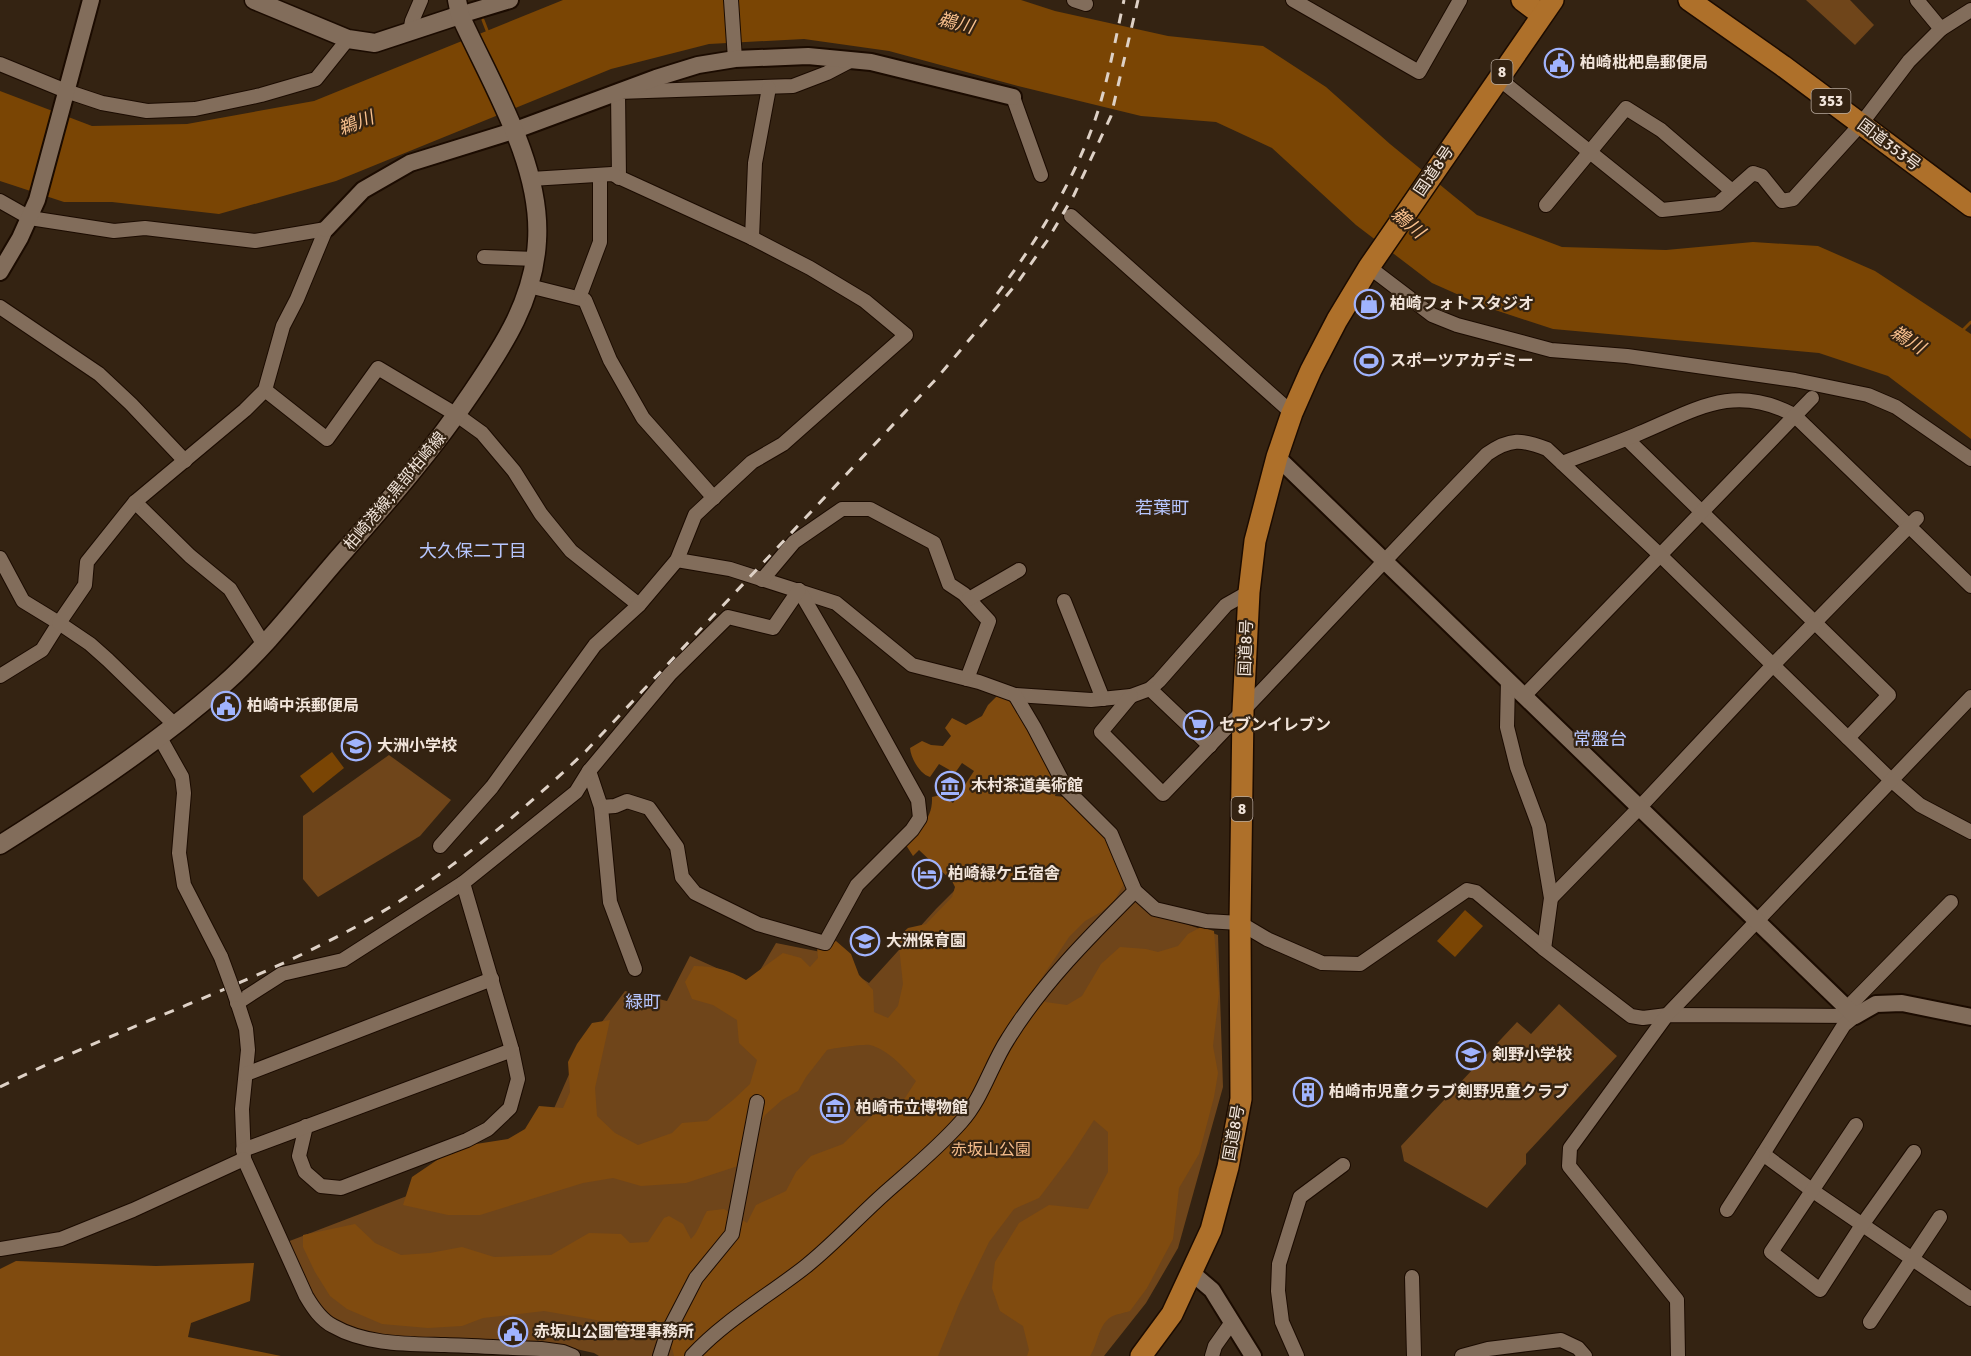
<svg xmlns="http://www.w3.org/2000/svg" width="1971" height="1356" viewBox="0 0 1971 1356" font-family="Signika,'Noto Sans JP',sans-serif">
<rect width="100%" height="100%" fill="#342312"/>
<g fill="#6f451a">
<path d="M1806 0H1850L1874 25 1855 45Z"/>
<path d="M389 755 451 800 420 836 318 897 303 879V816Z"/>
<path d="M1087 830 1126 888 1154 913 1218 935 1223 1087 1178 1248 1146 1303 1104 1356H599L594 1353C576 1349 558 1344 540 1342 522 1340 503 1345 485 1345 449 1344 363 1340 334 1319 308 1300 298 1270 287 1242L524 1151 552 1113 578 1054 625 991 667 1001 690 956 752 984 776 943 821 952 869 983 936 909 986 859Z"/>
<path d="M1559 1004 1617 1056 1526 1154V1164L1487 1208 1404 1161 1401 1146 1517 1022 1531 1034Z"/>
</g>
<g fill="#804b0f">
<path d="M998 695 1014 703 1058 785 1055 796 1065 797 1099 828 1125 868 1124 884 1114 901 1101 912 1085 921 1069 937 1037 985 1045 1002 1067 1005 1082 996 1101 964 1120 947 1146 949 1158 952 1178 946 1188 934 1201 927 1214 931 1219 993 1213 1046 1218 1073 1214 1097 1199 1154 1179 1188 1173 1239 1147 1288 1130 1311C1124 1313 1116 1314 1111 1317 1098 1325 1098 1344 1090 1356H1027L1029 1350 1023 1326 1000 1311 992 1288 995 1262 1019 1223 1049 1205 1088 1209 1108 1172V1132L1094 1120 1070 1157 1039 1198 1014 1209 989 1242 959 1304 938 1356H674L672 1348 645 1331 591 1319 544 1311 483 1318 462 1326 428 1328 382 1324 347 1309 330 1296 315 1272 303 1247V1235L355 1224 375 1243 401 1255 430 1253 462 1247 494 1257 551 1255 589 1233 621 1234 630 1243 648 1242 664 1218 669 1216 683 1224 691 1239C699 1231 701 1221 707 1211L724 1209 747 1223 756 1205 786 1191 796 1172 811 1156 843 1144 873 1115 885 1113 905 1098 916 1081C904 1068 889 1050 870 1045 865 1044 834 1048 827 1050L806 1077 798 1091 782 1100 765 1115 738 1166 686 1183 641 1186 613 1178 583 1183 480 1215H448L403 1205 412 1177 440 1158 476 1144 508 1139 525 1129 539 1106 563 1108 570 1092 568 1062 577 1044 592 1023 610 1020 595 1088 597 1116 615 1133 638 1145 672 1133 682 1123 707 1121 733 1100 750 1084 757 1060 739 1043 737 1020 713 1005 692 999 685 982 694 966C714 966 729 970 746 980L783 953 801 958 810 967 818 958 817 948 836 941 851 954 859 975 873 990 874 1012 888 1018 898 1006 903 984 898 937 908 928 926 924 952 897 955 887 952 881 919 850 913 856 906 845C917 826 933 822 932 797L941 795 953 803 974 771 962 763 955 773 939 764 930 777C920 774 911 759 910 748L922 741 931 745 943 746 951 736 945 728 952 718 966 725 982 716 988 705Z"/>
<path d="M16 1261 156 1266 254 1263 250 1301 191 1323 188 1337 281 1356H0V1269Z"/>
</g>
<g fill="#7a4504">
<path d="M563 0H1021L1055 11 1168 36 1263 46 1326 87 1390 144 1477 215 1562 247 1666 250 1753 242 1818 246 1875 271 1971 334V439L1888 376 1819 353 1553 329 1486 307 1432 283 1356 225 1272 148 1216 122 1141 116 1018 86 889 51 804 39 709 44 611 69 336 181 219 214 112 202H64L0 181V91L92 126 187 124 314 101Z"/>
<path d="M332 752 344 768 313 793 300 776Z"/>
<path d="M1465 910 1483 926 1455 957 1437 941Z"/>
</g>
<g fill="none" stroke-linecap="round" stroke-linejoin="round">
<g stroke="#7a4504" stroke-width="3">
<path d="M483 20 488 33"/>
<path d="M1962 331 1971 322"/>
</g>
<g stroke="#1b0b00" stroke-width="16">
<g id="minor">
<path d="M731 0 735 59"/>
<path d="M1074 0 1086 4"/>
<path d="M1293 0 1419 72 1460 0"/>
<path d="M1917 0 1941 29"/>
<path d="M410 32 412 21 421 0"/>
<path d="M0 64 66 91 102 103 147 111 195 109 261 95 316 79 348 39"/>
<path d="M1498 78 1662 210 1718 204 1753 173 1762 176 1782 201 1793 199 1861 124 1909 61 1941 29 1971 10"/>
<path d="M1013 97 1041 175"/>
<path d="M619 178 618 92 793 86 827 73 850 61"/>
<path d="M0 201 30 218 114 231 145 228 255 241 326 229"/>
<path d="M1546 205 1626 108 1661 130 1732 191"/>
<path d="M1071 216 1292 413"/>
<path d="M752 238 755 163 769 88"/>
<path d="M484 257 536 259"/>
<path d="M1369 267 1432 315 1457 325 1551 350 1627 356 1795 380 1868 395 1896 407 1971 459"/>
<path d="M529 286 585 300 610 360 643 418 714 498"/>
<path d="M579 298 600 242V175"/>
<path d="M0 307 99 374 131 404 185 461"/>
<path d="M265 390 327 439 378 368 457 415 482 433 514 471 541 514 571 551 639 605"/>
<path d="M1627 439 1889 695 1848 738"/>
<path d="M1562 463C1588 453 1615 444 1640 433 1697 409 1734 383 1794 415L1971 586"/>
<path d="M135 502 190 556 230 589 264 645"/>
<path d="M0 558 23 601 59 623 42 650 0 676"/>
<path d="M677 560 730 569 836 603 912 665 979 682 1015 695 1091 700 1131 696 1150 689 1159 681 1226 605 1249 592"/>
<path d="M762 580 794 542 842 509H870L934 543 949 584 964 594 989 621 967 679"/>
<path d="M969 599 1019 570"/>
<path d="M1064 601 1103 699"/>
<path d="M1508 680 1507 727 1517 767 1539 826 1551 898 1544 949"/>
<path d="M1150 689 1210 746"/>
<path d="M1015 695 1034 727 1067 790 1111 834 1135 891 1155 909 1206 921 1240 923 1267 939 1322 963 1360 964 1467 890 1476 892 1544 949 1631 1016 1643 1018 1667 1015 1855 1016"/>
<path d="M1525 695 1812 398"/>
<path d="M1131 696 1101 732 1163 794C1272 682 1378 566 1487 454 1510 438 1522 439 1547 449L1659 554 1891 780 1920 805 1971 832"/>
<path d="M175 725 108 660 90 644 59 623 85 585 87 562 135 502 245 410 265 390 283 326 297 299 326 229"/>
<path d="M159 736 182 777 184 793 179 853 184 885 221 957"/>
<path d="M589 771 601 807 610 902 635 969"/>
<path d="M601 807 615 806 627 801 649 808 677 847 682 877 695 893 758 924 825 943 857 885 912 830 920 818 918 800 851 679 799 590"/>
<path d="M440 846 492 787 595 645 639 605 677 560 695 515 752 462 783 444 906 335 865 301 810 268 752 238 612 174 531 179"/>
<path d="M1551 898 1640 807 1773 665 1917 518"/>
<path d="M235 995 246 1029 248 1050 242 1109 244 1159 306 1296C313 1308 321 1320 333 1326 366 1345 408 1344 445 1345 477 1346 509 1348 541 1349L563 1352 573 1356"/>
<path d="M237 1003 282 974 343 960 463 883"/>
<path d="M1847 1008 1951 902"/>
<path d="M1855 1016 1844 1025 1763 1154 1813 1191 1971 1299"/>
<path d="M246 1074 492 979"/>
<path d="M1856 1125 1771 1252 1820 1290 1862 1225 1914 1152"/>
<path d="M306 1126 299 1156 305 1172 321 1186 341 1188 467 1140 488 1129 510 1108 518 1079 512 1050 463 883 576 792 589 771 670 674 728 617 773 628 799 590"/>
<path d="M243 1150 512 1050"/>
<path d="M1727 1210 1763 1154"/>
<path d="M0 1249 61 1239 133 1210 244 1159"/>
<path d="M1412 1277 1414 1356"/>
<path d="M1870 1322 1940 1217"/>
<path d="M660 1356 667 1334 696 1278 732 1234 757 1102"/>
<path d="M692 1356C724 1321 768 1296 805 1267 834 1244 858 1217 885 1193 911 1170 938 1148 961 1122 982 1099 991 1065 1008 1039 1042 984 1089 937 1135 891"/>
<path d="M1212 1356 1215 1346 1232 1322"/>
<path d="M1297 1356 1282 1322 1278 1291 1279 1264 1300 1197 1343 1165"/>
<path d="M1462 1356 1488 1349 1561 1340 1578 1348 1585 1356"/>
<path d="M1678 1356 1677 1300 1569 1166 1570 1148 1667 1015 1971 697"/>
</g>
</g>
<g stroke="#1b0b00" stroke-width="20">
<g id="tertiary">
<path d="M460 15 510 0"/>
<path d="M326 229 363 190 410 163 513 131 656 78 698 65 735 59 808 56 871 62 1013 97"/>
<path d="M0 272 20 238 37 200 91 0"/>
<path d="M1277 457 1855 1016 1876 1004 1902 1003 1971 1017"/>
<path d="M1192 1273 1212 1290 1253 1356"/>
</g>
</g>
<g stroke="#1b0b00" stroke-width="21">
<g id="secondary">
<path d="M254 0 348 39 375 43 460 15"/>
<path d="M0 845C77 796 154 746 222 686 264 649 298 605 334 563 383 507 431 453 472 392 504 345 534 299 537 241 542 164 491 84 460 15L457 0"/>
</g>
</g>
<g stroke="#1b0b00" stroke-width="24">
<g id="trunk">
<path d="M1522 0 1542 15"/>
<path d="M1689 0 1783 66 1971 206"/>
<path d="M1141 1356 1172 1314 1211 1230 1228 1167 1241 1099 1240 923 1243 711 1249 592 1255 541 1277 457 1292 413 1311 370 1337 320 1369 267 1553 0"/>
</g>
</g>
<use href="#minor" stroke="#826d5b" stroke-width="14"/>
<use href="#tertiary" stroke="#826d5b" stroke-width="16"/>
<use href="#secondary" stroke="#826d5b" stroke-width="18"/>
<use href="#trunk" stroke="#ae702a" stroke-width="21"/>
<g stroke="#ded1c6" stroke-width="3" stroke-dasharray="10 10" stroke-linecap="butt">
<path d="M997 294C1038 240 1077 176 1098 111 1109 75 1116 37 1124 0"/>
<path d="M0 1087C113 1030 236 991 348 931 437 884 513 820 586 751L937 378 1018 282 1047 241 1074 195 1111 116 1138 0"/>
</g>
<g stroke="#1b0b00" stroke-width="16" stroke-linecap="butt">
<path id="minor-bridge" d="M221 957 235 995"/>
</g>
<use href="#minor-bridge" stroke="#826d5b" stroke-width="14"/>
</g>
<defs>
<g id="civic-ring" transform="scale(1.5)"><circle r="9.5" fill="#342312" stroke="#a0b3fd" stroke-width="1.5"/><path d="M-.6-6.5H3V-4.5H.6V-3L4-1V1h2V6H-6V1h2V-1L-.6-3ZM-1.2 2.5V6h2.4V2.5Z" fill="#a0b3fd"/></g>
<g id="shop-ring" transform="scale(1.5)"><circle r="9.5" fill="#342312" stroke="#a0b3fd" stroke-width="1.5"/><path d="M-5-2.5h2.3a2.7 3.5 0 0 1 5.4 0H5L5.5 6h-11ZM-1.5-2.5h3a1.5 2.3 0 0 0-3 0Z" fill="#a0b3fd"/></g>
<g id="stadium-ring" transform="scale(1.5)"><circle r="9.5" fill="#342312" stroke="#a0b3fd" stroke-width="1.5"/><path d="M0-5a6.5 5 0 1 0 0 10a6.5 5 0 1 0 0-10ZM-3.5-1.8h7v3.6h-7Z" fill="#a0b3fd"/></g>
<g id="supermarket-ring" transform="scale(1.5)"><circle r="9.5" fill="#342312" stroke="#a0b3fd" stroke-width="1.5"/><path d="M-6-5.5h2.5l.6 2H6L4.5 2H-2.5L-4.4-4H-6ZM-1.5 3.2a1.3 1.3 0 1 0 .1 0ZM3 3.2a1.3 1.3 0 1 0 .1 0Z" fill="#a0b3fd"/></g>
<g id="school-ring" transform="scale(1.5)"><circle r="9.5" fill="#342312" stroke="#a0b3fd" stroke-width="1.5"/><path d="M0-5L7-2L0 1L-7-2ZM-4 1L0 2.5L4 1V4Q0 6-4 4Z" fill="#a0b3fd"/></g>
<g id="museum-ring" transform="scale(1.5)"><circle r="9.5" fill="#342312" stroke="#a0b3fd" stroke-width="1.5"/><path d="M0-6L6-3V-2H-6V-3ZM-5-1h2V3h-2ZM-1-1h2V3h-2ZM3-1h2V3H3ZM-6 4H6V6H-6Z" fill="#a0b3fd"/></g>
<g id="hotel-ring" transform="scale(1.5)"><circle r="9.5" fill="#342312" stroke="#a0b3fd" stroke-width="1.5"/><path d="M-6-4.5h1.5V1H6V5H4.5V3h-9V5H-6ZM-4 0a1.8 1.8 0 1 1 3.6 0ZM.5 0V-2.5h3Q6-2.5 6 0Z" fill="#a0b3fd"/></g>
<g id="building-ring" transform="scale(1.5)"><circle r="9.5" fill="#342312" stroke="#a0b3fd" stroke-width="1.5"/><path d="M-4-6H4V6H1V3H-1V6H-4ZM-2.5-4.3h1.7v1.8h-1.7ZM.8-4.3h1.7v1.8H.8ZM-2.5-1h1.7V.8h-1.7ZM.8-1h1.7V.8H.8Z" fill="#a0b3fd"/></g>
</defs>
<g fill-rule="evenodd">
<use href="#civic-ring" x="1559" y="63"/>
<use href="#shop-ring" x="1369" y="304"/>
<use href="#stadium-ring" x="1369" y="361"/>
<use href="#civic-ring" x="226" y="706"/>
<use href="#supermarket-ring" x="1198" y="725"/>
<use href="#school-ring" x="356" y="746"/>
<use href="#museum-ring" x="950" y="786"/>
<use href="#hotel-ring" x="927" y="874"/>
<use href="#school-ring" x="865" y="941"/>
<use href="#school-ring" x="1471" y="1055"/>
<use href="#building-ring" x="1308" y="1092"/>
<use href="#museum-ring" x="835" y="1108"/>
<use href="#civic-ring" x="513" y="1332"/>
</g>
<g text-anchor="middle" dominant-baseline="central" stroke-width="4.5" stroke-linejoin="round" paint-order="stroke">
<g fill="#342312" stroke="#b8aa9e" stroke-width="1.5">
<rect x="1491.5" y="60" width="21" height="24" rx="4.5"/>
<rect x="1811.5" y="89" width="39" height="24" rx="4.5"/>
<rect x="1231.5" y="797" width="21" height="24" rx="4.5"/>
</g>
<g font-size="15" font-weight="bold" fill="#f1e4da">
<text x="1502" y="72">8</text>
<text x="1831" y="101">353</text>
<text x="1242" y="809">8</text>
</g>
<g font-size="16" font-weight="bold" fill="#f1e4da" stroke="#342312" text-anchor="start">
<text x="1580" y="63">柏崎枇杷島郵便局</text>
<text x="1390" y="304">柏崎フォトスタジオ</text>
<text x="1390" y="361">スポーツアカデミー</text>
<text x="247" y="706">柏崎中浜郵便局</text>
<text x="1219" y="725">セブンイレブン</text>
<text x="377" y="746">大洲小学校</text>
<text x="971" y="786">木村茶道美術館</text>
<text x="948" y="874">柏崎緑ケ丘宿舎</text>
<text x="886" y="941">大洲保育園</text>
<text x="1492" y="1055">剣野小学校</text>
<text x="1329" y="1092">柏崎市児童クラブ剣野児童クラブ</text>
<text x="856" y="1108">柏崎市立博物館</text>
<text x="534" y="1332">赤坂山公園管理事務所</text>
</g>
<g font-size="16" fill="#f1e4da" stroke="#342312">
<text transform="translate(1889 145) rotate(37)">国道353号</text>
<text transform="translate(1434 171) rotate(-56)">国道8号</text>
<text transform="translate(395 491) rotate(-50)">柏崎港線;黒部柏崎線</text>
<text transform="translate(1246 648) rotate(-88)">国道8号</text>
<text transform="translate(1234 1133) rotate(-80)">国道8号</text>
</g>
<g font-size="16" fill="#f6bd8b" stroke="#342312">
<text x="991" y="1150">赤坂山公園</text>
</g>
<g font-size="18" font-style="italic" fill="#fac18e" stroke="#342312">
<text transform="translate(956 23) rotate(14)">鵜川</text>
<text transform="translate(356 123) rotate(-21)">鵜川</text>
<text transform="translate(1408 223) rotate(40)">鵜川</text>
<text transform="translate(1908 340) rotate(32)">鵜川</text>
</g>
<g font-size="18" fill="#b7c6fe" stroke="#342312">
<text x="1162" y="508">若葉町</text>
<text x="473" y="551">大久保二丁目</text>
<text x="1600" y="739">常盤台</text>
<text x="643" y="1002">緑町</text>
</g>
</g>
</svg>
